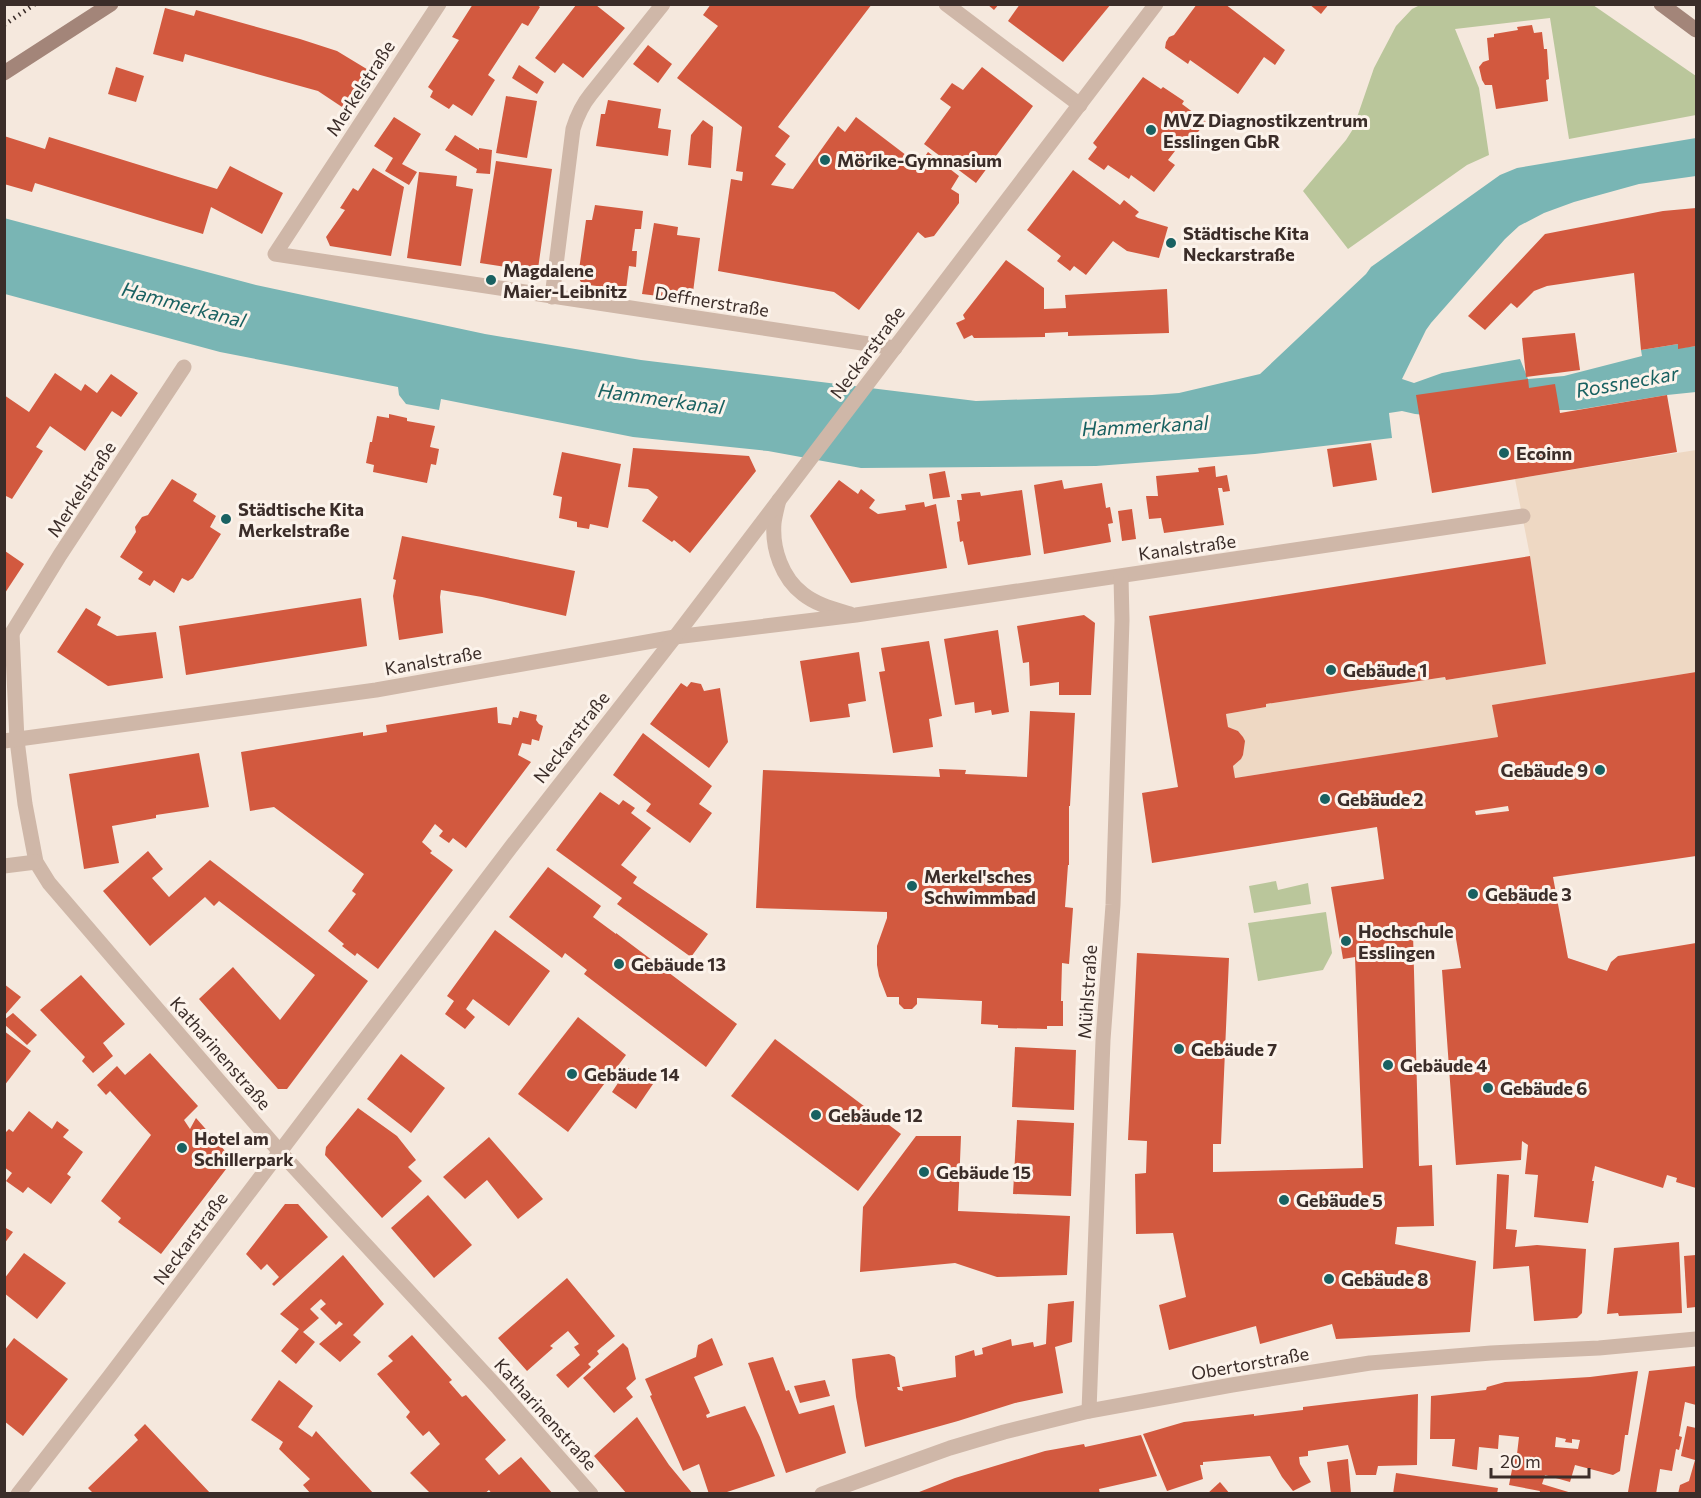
<svg xmlns="http://www.w3.org/2000/svg" width="1701" height="1498" viewBox="0 0 1701 1498" font-family="Commissioner,sans-serif">
<rect width="100%" height="100%" fill="#f5e8dd"/>
<g fill="#bac69b">
<path d="M1420 5H1593L1696 76V115L1569 139 1550 18 1455 29 1479 88 1489 155 1467 165 1348 249 1303 191 1346 140 1353 129 1374 68 1396 26 1412 9Z"/>
<path d="M1276 881 1278 890 1308 883 1311 904 1254 913 1249 886Z"/>
<path d="M1326 912 1332 953 1323 970 1258 981 1248 923Z"/>
</g>
<path fill="#eed8c3" d="M1696 450V672L1493 705 1498 737 1235 778 1233 766 1243 755 1244 741 1243 737 1238 731 1228 727 1226 714 1266 707V704L1445 677 1446 680 1546 664 1530 556 1515 479Z"/>
<path fill="#79b5b4" d="M1696 138V176L1639 184 1574 202 1544 213 1519 226 1505 239 1431 323 1426 330 1402 379 1414 383 1442 373 1520 359 1528 379 1564 376 1642 356 1641 350 1678 344 1679 348 1696 346V392L1667 395 1576 410H1560L1446 426 1426 415 1415 414 1402 411 1389 413 1392 438 1255 454 1096 466 861 468 768 451 633 437 441 399 439 410 406 404 399 395 398 387 220 352 5 294 4 218 256 285 485 334 641 360 976 401 1152 395 1179 393 1260 374 1366 274 1371 267 1500 175 1517 168Z"/>
<g fill="#d2593f" fill-rule="evenodd">
<path d="M473 4H536L540 7 528 26 522 23 488 75 495 80 472 116 453 104 449 109 430 97 433 91 428 87 459 40 452 37Z"/>
<path d="M711 4H872L778 127 790 136 775 156 786 164 771 185 793 189 838 126 845 132 856 117 919 165 928 152 959 176 951 189 959 194V203L934 236 925 238 918 232 859 310 834 292 718 271 731 179 742 181 743 172 736 171 742 127 677 78 718 26 703 15Z"/>
<path d="M987 4H999L994 10Z"/>
<path d="M1020 4H1111L1063 62 1008 21Z"/>
<path d="M1197 4H1225L1285 50 1275 65 1264 57 1238 94 1190 60 1188 64 1165 48 1166 42 1169 37 1174 35Z"/>
<path d="M1309 4H1329L1321 14Z"/>
<path d="M576 5H596L625 28 583 78 563 63 555 73 535 58Z"/>
<path d="M165 8 194 16 196 10 300 39 337 51 370 71 345 109 318 91 185 54 183 62 153 54Z"/>
<path d="M1532 25 1534 33 1542 32 1544 49H1547L1549 79 1546 80 1548 101 1496 109 1492 85H1485L1482 80 1479 67 1483 62 1489 60 1487 38 1494 37V34L1518 30 1517 27Z"/>
<path d="M648 45 672 64 658 83 633 64Z"/>
<path d="M519 65 544 82 537 94 512 78Z"/>
<path d="M116 67 144 76 136 102 108 94Z"/>
<path d="M982 67 1033 106 976 183 924 144 951 107 940 99 952 83 963 90Z"/>
<path d="M1143 77 1161 89 1163 87 1184 101 1182 104 1206 122 1190 142 1185 138 1168 160 1175 165 1154 192 1131 175 1129 179 1108 165 1104 170 1088 159 1097 147 1093 143Z"/>
<path d="M506 96 537 101 527 158 496 153Z"/>
<path d="M608 100 661 109 658 128 671 130 668 156 596 146 601 114H605Z"/>
<path d="M394 117 421 134 402 164 417 172 409 185 385 171 393 158 374 146Z"/>
<path d="M703 120 713 127 711 168 688 165 691 135Z"/>
<path d="M455 135 479 150V148L492 150 490 174 476 173 477 169 445 150Z"/>
<path d="M4 136 45 149 49 137 217 189 230 166 283 193 262 234 211 207 203 234 35 183 32 192 4 184Z"/>
<path d="M496 161 552 169 537 276 506 272V267L480 263Z"/>
<path d="M373 168 404 187 391 256 330 246 326 237 345 210 340 208 353 188 358 191Z"/>
<path d="M1073 170 1120 205 1124 200 1139 212 1135 216 1138 218 1168 227 1159 258 1127 251 1113 241 1086 275 1074 266 1070 271 1057 261 1061 256 1027 230Z"/>
<path d="M419 172 457 176 456 186 473 189 461 266 407 258Z"/>
<path d="M595 205 643 211 641 229H635L632 251H637L636 267 629 266 626 290 582 284 578 277 586 220H592Z"/>
<path d="M1696 208V346L1678 349V344L1641 350 1634 273 1547 286 1534 291 1517 308 1511 303 1485 330 1468 316 1545 234 1663 211Z"/>
<path d="M654 223 678 227 677 235 700 238 692 300 642 294Z"/>
<path d="M1006 260 1044 288V309L1066 308 1065 295 1167 289 1169 333 1068 336V332L1045 333V337L974 338 972 335 964 339 956 323 965 319 963 315Z"/>
<path d="M1575 333 1580 370 1526 377 1522 338Z"/>
<path d="M55 373 81 391 85 384 97 393 111 374 138 393 121 417 112 411 85 451 50 426 36 447 43 451 12 499 4 495V395L29 412Z"/>
<path d="M1528 379 1529 388 1555 384 1560 413 1667 395 1677 452 1432 493 1416 395Z"/>
<path d="M389 414 407 418V421L435 426 430 447 439 449 436 465 431 464 427 483 373 472 374 465 366 463 370 442H372L377 416 389 418Z"/>
<path d="M1371 443 1377 480 1333 487 1327 449Z"/>
<path d="M633 448 749 456 756 471 690 553 674 540 672 542 642 521 658 497 648 489 628 487Z"/>
<path d="M562 452 621 464 608 528 590 524 589 529 577 527V522L559 518 562 497 553 495Z"/>
<path d="M1215 466 1216 477 1227 475 1230 491 1223 492 1222 488H1218L1224 525 1164 533 1161 518 1149 519 1146 496H1158L1156 476 1199 472 1198 468Z"/>
<path d="M945 471 950 497 933 499 929 474Z"/>
<path d="M172 479 197 494 193 501 216 516 210 527 221 534 193 578 188 581 182 578 174 593 154 580 150 586 138 579 143 572 120 557 136 532 135 527 142 517 148 515Z"/>
<path d="M839 480 858 494 861 489 875 500 869 508 878 514 906 510 905 505 924 502 925 507 936 504 947 568 851 583 810 516Z"/>
<path d="M1062 480 1064 489 1102 483 1106 508 1110 507 1113 523 1108 524 1111 542 1044 554 1034 485Z"/>
<path d="M1022 490 1031 555 968 565 963 541 960 542 957 522 960 521 957 500H962L961 494 980 492 981 496Z"/>
<path d="M1132 509 1136 539 1122 541 1118 511Z"/>
<path d="M402 536 575 571 566 616 482 597 441 590 440 597 443 633 399 640 393 596 396 580 393 579Z"/>
<path d="M5 551 24 564 5 593Z"/>
<path d="M1530 556 1546 664 1446 680 1445 677 1266 704V707L1226 714 1228 727 1238 731 1243 737 1245 741 1243 755 1241 759 1233 766 1235 778 1498 737 1492 705 1696 672V856L1553 877 1568 958 1607 971 1611 962 1618 956 1696 943V1188L1676 1182 1677 1178 1667 1175 1663 1188 1595 1166 1592 1181H1594L1588 1223 1534 1217 1538 1175 1525 1174 1528 1145 1522 1141 1521 1160 1456 1165 1442 970 1461 968 1454 927 1413 933 1419 1166 1432 1165 1434 1226 1397 1227 1395 1244 1476 1261 1470 1332 1336 1339 1332 1324 1260 1344 1256 1326 1169 1350 1159 1305 1186 1297 1173 1233 1136 1234 1135 1174 1146 1173 1147 1141 1128 1140 1137 953 1229 958 1221 1144H1213V1172L1363 1168 1355 957 1343 959 1331 887 1384 879 1377 827 1152 863 1142 793 1178 787 1149 616ZM1508 806 1509 811 1476 815 1475 811Z"/>
<path d="M361 598 367 646 186 675 179 626Z"/>
<path d="M86 608 101 617 97 625 117 636 156 632 163 678 108 686 57 652Z"/>
<path d="M1084 615 1095 623 1091 695H1059V682L1030 686 1029 662 1023 663 1017 626Z"/>
<path d="M998 630 1009 712 992 715 991 710 975 713 974 702 955 705 944 639Z"/>
<path d="M929 641 942 716 929 719 933 747 893 753 879 672 885 671 881 648Z"/>
<path d="M859 652 866 701 848 704 850 717 810 722 800 661Z"/>
<path d="M691 682 701 684 704 691 720 688 728 742 709 768 650 724 681 683 687 687Z"/>
<path d="M497 707 498 723 511 725 513 717 518 718 520 711 537 715 536 720 539 724 543 726 539 741 532 739 531 745 522 743 518 755 531 762 466 848 453 838 449 843 439 836 443 831 435 824 422 842 432 851 430 853 453 870 378 969 357 953 355 956 342 946 344 944 328 931 356 894 352 891 364 874 274 807 250 811 241 752 363 732V736L387 732 386 725Z"/>
<path d="M1030 711 1075 713 1070 806H1069V865H1068L1065 907 1073 908 1069 964 1062 963 1061 1001H1063V1026H1047V1029L998 1028V1025L981 1024 982 1001 917 998V1004L912 1009H904L899 1004V997H887L879 976 877 965V946L887 918V912L756 908 763 770 940 777 939 769 966 770 965 774 1027 777Z"/>
<path d="M643 733 712 786 699 804 712 813 690 843 646 811 651 804 613 775Z"/>
<path d="M199 753 209 807 156 815V818L112 826 119 863 84 869 69 774Z"/>
<path d="M600 792 619 805 623 800 635 808 631 813 651 828 621 865 637 877 633 883 708 934 691 957 617 904 622 898 556 850Z"/>
<path d="M148 851 163 869 152 878 169 897 210 860 368 981 287 1089H278L199 999 233 967 280 1020 315 975 219 901 214 906 205 897 150 946 103 891Z"/>
<path d="M548 867 601 906 593 917 616 934V933L737 1024 706 1067 584 974 587 970 565 953 562 958 509 917Z"/>
<path d="M495 930 550 971 509 1026 473 999 466 1009 475 1017 465 1029 445 1014 454 1001 447 996Z"/>
<path d="M81 975 125 1024 103 1043 113 1056 93 1073 82 1061 85 1057 40 1010Z"/>
<path d="M4 984 21 997 4 1016Z"/>
<path d="M13 1013 37 1035 27 1045 4 1024V1020Z"/>
<path d="M578 1017 626 1055 568 1132 518 1094Z"/>
<path d="M4 1031 31 1051 4 1086Z"/>
<path d="M775 1039 901 1134 858 1191 731 1096Z"/>
<path d="M1015 1047 1076 1050 1074 1110 1012 1107Z"/>
<path d="M150 1053 198 1106 184 1120 190 1129 196 1118 233 1160 161 1254 118 1222 121 1218 101 1201 151 1135 110 1091 106 1095 97 1085 117 1066 125 1075Z"/>
<path d="M401 1054 445 1088 411 1133 367 1099Z"/>
<path d="M628 1068 653 1084 636 1109 612 1092Z"/>
<path d="M358 1108 397 1136 416 1160 408 1167 422 1181 382 1218 325 1155 326 1147Z"/>
<path d="M29 1111 52 1129 57 1121 69 1130 63 1137 83 1152 67 1174 71 1177 51 1204 28 1187 23 1193 6 1181 12 1173 4 1167V1134L9 1129 13 1132Z"/>
<path d="M1017 1120 1074 1123 1071 1196 1013 1194Z"/>
<path d="M916 1136H961L958 1211 1070 1216 1067 1275 997 1277 955 1263 860 1272 863 1207Z"/>
<path d="M489 1137 543 1199 518 1219 487 1180 465 1199 443 1177Z"/>
<path d="M1497 1174 1509 1175 1506 1229 1517 1230 1515 1247 1537 1245 1586 1249 1582 1313 1577 1318 1534 1321 1529 1266 1493 1269Z"/>
<path d="M428 1195 472 1245 434 1278 391 1228Z"/>
<path d="M285 1204H298L328 1237 274 1286 272 1284 279 1277 267 1264 261 1270 246 1254Z"/>
<path d="M4 1227 13 1232 4 1244Z"/>
<path d="M1679 1242 1682 1313 1619 1316 1618 1313 1607 1314 1614 1248Z"/>
<path d="M24 1253 66 1283 37 1319 4 1293V1279Z"/>
<path d="M343 1255 384 1304 353 1335 361 1342 340 1362 319 1344 343 1324 339 1321 336 1325 320 1309 326 1304 321 1299 310 1309 319 1318 303 1332 315 1342 296 1364 281 1351 299 1329 280 1314Z"/>
<path d="M1696 1255V1307L1687 1308 1684 1256Z"/>
<path d="M567 1278 615 1336 597 1351 599 1354 588 1364 591 1367 568 1388 556 1375 580 1355 574 1347 579 1344 568 1331 550 1346 553 1348 527 1371 498 1338Z"/>
<path d="M1074 1301 1072 1342 1055 1347 1063 1393 1015 1403 958 1421 865 1447 856 1397 852 1359 889 1354 895 1357 900 1387H897L898 1390 903 1391 902 1387 956 1377 955 1356 974 1350 975 1356 983 1354 982 1348 1011 1339 1012 1346 1033 1342 1034 1347 1046 1344 1048 1304Z"/>
<path d="M412 1335 452 1380 449 1382 462 1397 466 1395 506 1440 485 1459 499 1475 521 1457 553 1494H492L489 1490 484 1494H431L410 1473 440 1444 429 1431 423 1436 406 1417 410 1412 377 1374 393 1361 388 1356Z"/>
<path d="M14 1338 68 1379 23 1436 4 1421V1351Z"/>
<path d="M712 1338 723 1365 694 1377 710 1413 706 1415 707 1418 745 1406 760 1437 775 1476 721 1494H709L699 1464 683 1471 650 1396 652 1395 645 1379 696 1357 698 1345Z"/>
<path d="M623 1343 628 1348 636 1379 626 1388 633 1397 614 1413 583 1378Z"/>
<path d="M773 1357 786 1391 789 1390 799 1414 834 1405 846 1453 786 1473 748 1363Z"/>
<path d="M1696 1366V1405L1685 1402 1679 1436 1682 1437 1679 1450 1676 1449 1672 1471 1660 1469 1656 1494 1628 1492 1649 1371Z"/>
<path d="M1638 1371 1628 1435H1625L1620 1471 1613 1475 1575 1465 1570 1482 1545 1475 1542 1484 1575 1494H1539L1540 1491 1509 1485 1515 1454H1517L1519 1437 1499 1435 1498 1449 1479 1447 1477 1470 1452 1466 1455 1439H1430L1431 1396 1486 1390 1487 1387 1505 1382 1590 1377ZM1556 1437 1566 1439 1565 1442 1572 1443V1439L1580 1440 1578 1449 1555 1447Z"/>
<path d="M279 1380 313 1406 298 1427 312 1437 316 1431 374 1494H311L303 1485 310 1479 279 1449 283 1442 251 1420Z"/>
<path d="M825 1380 830 1396 800 1403 794 1386Z"/>
<path d="M1418 1394 1417 1465 1378 1466 1376 1475H1356L1348 1445 1308 1451V1456L1299 1457 1300 1464 1311 1482 1293 1491 1282 1477 1270 1456 1203 1462V1465H1200L1203 1479 1167 1491 1143 1434 1184 1422 1254 1414V1416L1303 1410V1407L1345 1402Z"/>
<path d="M637 1417 669 1465 693 1494H627L594 1456Z"/>
<path d="M145 1424 211 1494H94L88 1488 138 1440 134 1435Z"/>
<path d="M1687 1426 1696 1428V1494H1678L1680 1485 1689 1481 1695 1460 1681 1456Z"/>
<path d="M1141 1435 1157 1476 1099 1489 1100 1494H914L955 1478 1045 1451 1084 1444 1085 1447Z"/>
<path d="M1348 1459 1351 1494H1331L1327 1462Z"/>
<path d="M1396 1473 1498 1488 1497 1494H1393Z"/>
<path d="M1220 1482 1230 1494H1207Z"/>
</g>
<g fill="none" stroke-linecap="round" stroke-linejoin="round">
<g stroke="#cfb7a8" stroke-width="15">
<path d="M439 4 275 254 895 348"/>
<path d="M946 4 1080 105"/>
<path d="M552 297 573 129C577 116 582 105 591 94L663 4"/>
<path d="M779 500C777 508 775 515 774 523 772 549 782 578 803 594 817 605 834 609 850 614"/>
<path d="M12 633 17 740 25 804 36 862 49 883 280 1152 498 1388 591 1494"/>
<path d="M12 633 60 555 184 367"/>
<path d="M675 637 856 615 1523 516"/>
<path d="M4 866 36 862"/>
<path d="M1089 1411 1103 1040 1113 905 1122 620 1121 577"/>
<path d="M822 1494 950 1448 1004 1432 1089 1411 1232 1385 1370 1363 1491 1353 1599 1348 1696 1339"/>
</g>
<g stroke="#cfb7a8" stroke-width="15">
<path d="M4 741 376 690 675 637"/>
<path d="M18 1494 109 1377 511 847 675 637 1156 4"/>
</g>
<g stroke="#a38579" stroke-width="15">
<path d="M1661 4 1696 30"/>
<path d="M4 73 111 4"/>
</g>
<path stroke="#3b2d29" stroke-width="4.5" stroke-dasharray="1.5 4.5" stroke-linecap="butt" d="M4 25 35 4"/>
</g>
<g fill="#196161" stroke="#fcf3eb" stroke-width="2">
<circle cx="1151" cy="130" r="6"/>
<circle cx="825" cy="160" r="6"/>
<circle cx="1171" cy="243" r="6"/>
<circle cx="491" cy="280" r="6"/>
<circle cx="1504" cy="453" r="6"/>
<circle cx="226" cy="519" r="6"/>
<circle cx="1331" cy="670" r="6"/>
<circle cx="1600" cy="770" r="6"/>
<circle cx="1325" cy="799" r="6"/>
<circle cx="912" cy="886" r="6"/>
<circle cx="1473" cy="894" r="6"/>
<circle cx="1346" cy="941" r="6"/>
<circle cx="619" cy="964" r="6"/>
<circle cx="1179" cy="1049" r="6"/>
<circle cx="1388" cy="1065" r="6"/>
<circle cx="572" cy="1074" r="6"/>
<circle cx="1488" cy="1088" r="6"/>
<circle cx="816" cy="1115" r="6"/>
<circle cx="182" cy="1148" r="6"/>
<circle cx="924" cy="1172" r="6"/>
<circle cx="1284" cy="1200" r="6"/>
<circle cx="1329" cy="1279" r="6"/>
</g>
<g text-anchor="middle" dominant-baseline="central" stroke-width="6" stroke-linejoin="round" paint-order="stroke">
<g font-size="18" fill="#3b2d29" stroke="#fcf3eb">
<text transform="translate(360 88) rotate(-57)">Merkelstraße</text>
<text transform="translate(712 301) rotate(9)">Deffnerstraße</text>
<text transform="translate(867 352) rotate(-53)">Neckarstraße</text>
<text transform="translate(81 489) rotate(-57)">Merkelstraße</text>
<text transform="translate(1187 547) rotate(-8)">Kanalstraße</text>
<text transform="translate(433 660) rotate(-10)">Kanalstraße</text>
<text transform="translate(571 737) rotate(-52)">Neckarstraße</text>
<text transform="translate(1087 992) rotate(-86)">Mühlstraße</text>
<text transform="translate(221 1053) rotate(49)">Katharinenstraße</text>
<text transform="translate(190 1238) rotate(-53)">Neckarstraße</text>
<text transform="translate(1250 1363) rotate(-10)">Obertorstraße</text>
<text transform="translate(546 1414) rotate(48)">Katharinenstraße</text>
</g>
<g font-size="18" font-weight="bold" fill="#3b2d29" stroke="#fcf3eb" text-anchor="start">
<text x="1163" y="120">MVZ Diagnostikzentrum<tspan x="1163" dy="21">Esslingen GbR</tspan></text>
<text x="837" y="160">Mörike-Gymnasium</text>
<text x="1183" y="233">Städtische Kita<tspan x="1183" dy="21">Neckarstraße</tspan></text>
<text x="503" y="270">Magdalene<tspan x="503" dy="21">Maier-Leibnitz</tspan></text>
<text x="1516" y="453">Ecoinn</text>
<text x="238" y="509">Städtische Kita<tspan x="238" dy="21">Merkelstraße</tspan></text>
<text x="1343" y="670">Gebäude 1</text>
<text x="1588" y="770" text-anchor="end">Gebäude 9</text>
<text x="1337" y="799">Gebäude 2</text>
<text x="924" y="876">Merkel'sches<tspan x="924" dy="21">Schwimmbad</tspan></text>
<text x="1485" y="894">Gebäude 3</text>
<text x="1358" y="931">Hochschule<tspan x="1358" dy="21">Esslingen</tspan></text>
<text x="631" y="964">Gebäude 13</text>
<text x="1191" y="1049">Gebäude 7</text>
<text x="1400" y="1065">Gebäude 4</text>
<text x="584" y="1074">Gebäude 14</text>
<text x="1500" y="1088">Gebäude 6</text>
<text x="828" y="1115">Gebäude 12</text>
<text x="194" y="1138">Hotel am<tspan x="194" dy="21">Schillerpark</tspan></text>
<text x="936" y="1172">Gebäude 15</text>
<text x="1296" y="1200">Gebäude 5</text>
<text x="1341" y="1279">Gebäude 8</text>
</g>
<g font-size="20" font-style="italic" fill="#196161" stroke="#fcf3eb">
<text transform="translate(184 304) rotate(15)">Hammerkanal</text>
<text transform="translate(1627 381) rotate(-10)">Rossneckar</text>
<text transform="translate(661 398) rotate(8)">Hammerkanal</text>
<text transform="translate(1145 425) rotate(-3)">Hammerkanal</text>
</g>
</g>
<rect width="1701" height="1498" fill="none" stroke="#3b2d29" stroke-width="12"/>
<path d="M1491 1468v9h98v-9" fill="none" stroke="#3b2d29" stroke-width="3"/>
<text x="1500" y="1468" font-size="18" fill="#3b2d29" stroke="#fcf3eb" stroke-width="4.5" paint-order="stroke">20 m</text>
</svg>
